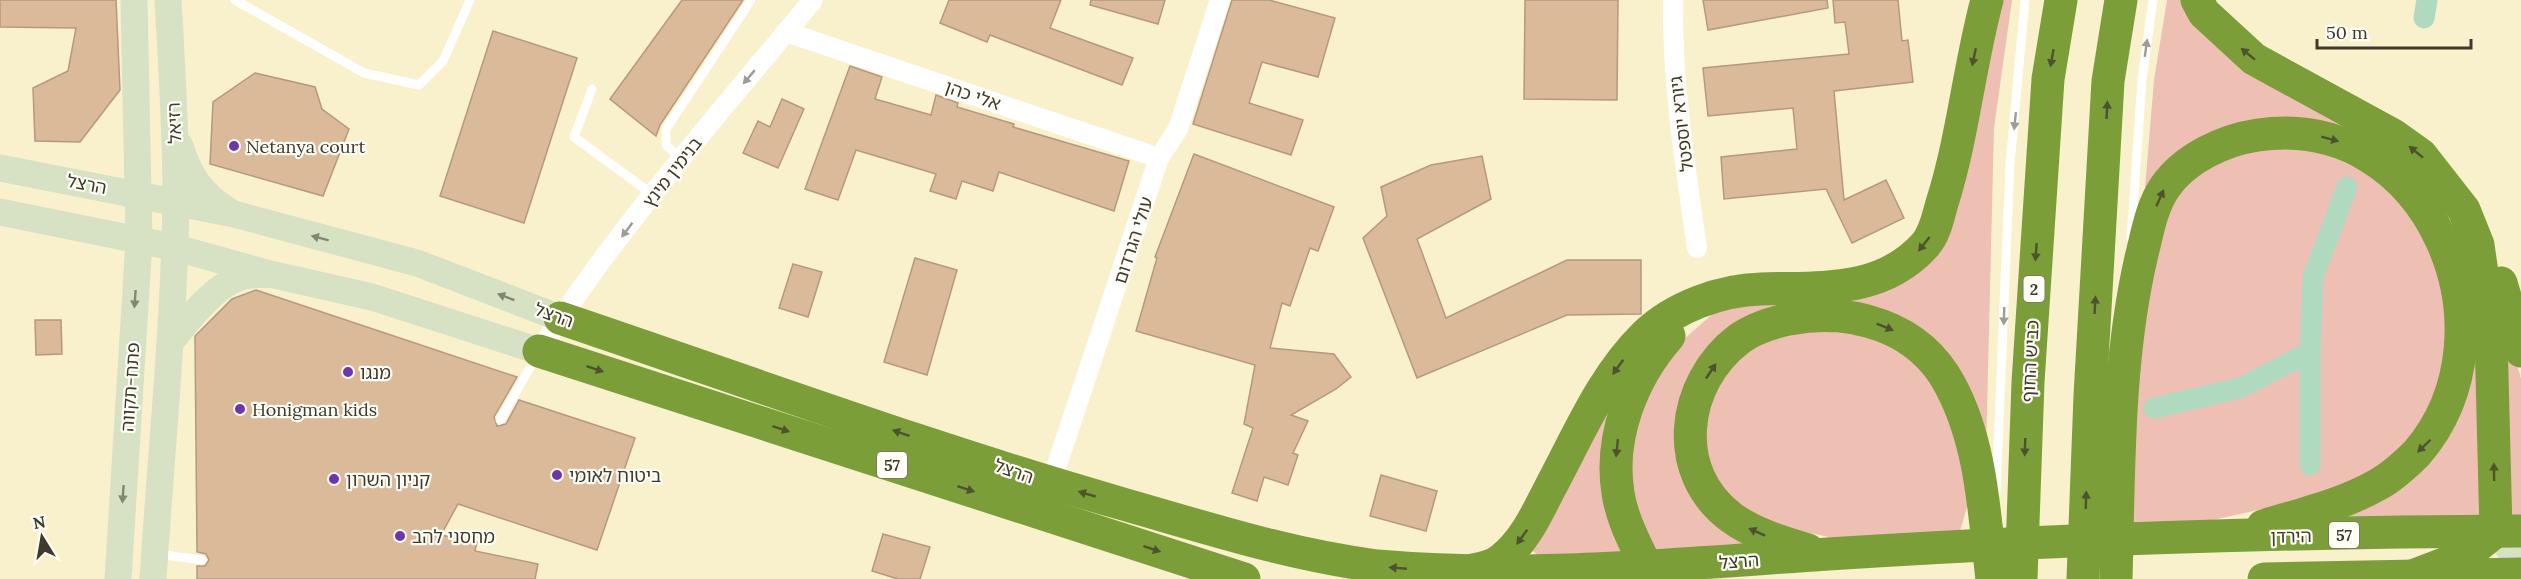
<svg xmlns="http://www.w3.org/2000/svg" width="2521" height="579" viewBox="0 0 2521 579" font-family="Lora,'Noto Sans Hebrew',serif">
<rect width="100%" height="100%" fill="#f9f0cc"/>
<g fill="#eebfb3">
<path d="M1999 0H2012L1994 128 1986 449 1940 351 1758 316 1679 449 1780 546 1657 557 1630 493 1636 418 1676 346 1715 312 1919 268Z"/>
<path d="M2167 0H2190L2390 140 2473 247 2488 524 2290 529 2355 500 2468 384 2426 194 2277 127 2157 188H2145L2154 80Z"/>
<path d="M2308 146 2389 183 2454 290 2437 410 2372 475 2312 498 2208 521 2129 522 2136 375 2162 224 2175 196 2195 173 2247 148Z"/>
<path d="M2484 244 2521 379V524H2501Z"/>
<path d="M1806 329 1881 338 1922 367 1951 417 1969 500 1960 531 1848 541 1782 527 1740 508 1713 478 1701 433 1721 378 1748 349Z"/>
<path d="M1615 388 1612 422 1637 561 1546 564 1527 545Z"/>
</g>
<g fill="none" stroke-linecap="round" stroke-linejoin="round">
<g stroke="#b0dabf" stroke-width="21">
<path d="M2424 18 2427 0"/>
<path d="M2310 352V465"/>
<path d="M2154 408 2240 388 2310 352 2313 277 2347 187"/>
</g>
</g>
<g fill="#dbba9a" stroke="#b49980" stroke-width="1.5">
<path d="M0 0H116L120 90 80 142 35 141 33 88 68 71 76 28 0 27Z"/>
<path d="M682 0H743L660 125 656 136 610 99Z"/>
<path d="M949 0H1061L1050 28 1133 58 1122 85 990 35 987 42 940 23Z"/>
<path d="M1091 0H1165L1158 24 1090 5Z"/>
<path d="M1232 0H1269L1335 18 1318 77 1262 62 1249 103 1303 120 1291 155 1193 124Z"/>
<path d="M1525 0H1618L1617 100 1524 99Z"/>
<path d="M1703 0H1827L1828 8 1708 30Z"/>
<path d="M1833 0H1898L1902 41 1908 40 1913 82 1834 91 1844 200 1886 180 1904 218 1852 243 1826 189 1724 199 1721 157 1797 149 1793 108 1708 116 1703 68 1849 54 1845 22 1835 23Z"/>
<path d="M493 31 577 58 524 223 440 196Z"/>
<path d="M850 66 882 77 875 99 931 115 936 95 958 103 957 107 1014 124 1013 127 1129 161 1114 211 999 172 993 191 962 181 956 199 930 191 936 174 856 150 838 200 805 189Z"/>
<path d="M255 73 315 87 322 109 349 129 323 196 210 164 213 102Z"/>
<path d="M782 99 804 109 778 168 743 153 758 121 770 127Z"/>
<path d="M1194 154 1334 207 1318 251 1310 248 1290 306 1282 303 1270 348 1334 354 1351 377 1336 389 1291 415 1308 421 1293 453 1298 455 1288 485 1264 477 1257 501 1232 493 1253 428 1244 424 1255 365 1136 331 1157 258 1155 257Z"/>
<path d="M1482 156 1491 199 1417 239 1446 318 1567 260H1641V314L1567 315 1417 378 1363 238 1387 216 1381 187 1431 165Z"/>
<path d="M915 258 957 270 927 375 884 362Z"/>
<path d="M793 264 822 272 808 317 779 308Z"/>
<path d="M256 290 517 377 494 417 497 426 506 424 519 400 635 438 597 550 458 504 441 535 477 542 475 551 538 564 535 579H197V566H205L209 560 206 554 197 552 195 336 232 299Z"/>
<path d="M35 320H61L62 354 36 355Z"/>
<path d="M1381 475 1437 491 1426 531 1370 516Z"/>
<path d="M883 534 930 547 920 579H898L872 571Z"/>
</g>
<g fill="none" stroke-linecap="round" stroke-linejoin="round">
<g stroke="#fff" stroke-width="9">
<path d="M235 0 364 73 419 85 443 61 470 0"/>
<path d="M592 89 574 137 653 195"/>
<path d="M681 159 666 145V129L751 0"/>
<path d="M2131 238 2142 80 2153 0"/>
<path d="M500 420 536 357"/>
<path d="M1996 492 2010 164 2025 0"/>
<path d="M157 554 202 560"/>
</g>
<g stroke="#fff" stroke-width="20">
<path d="M1673 0C1672 84 1685 165 1697 248"/>
<path d="M786 32 1159 158"/>
<path d="M539 351C617 229 720 112 813 0"/>
<path d="M1051 483 1159 158 1178 129 1220 0"/>
</g>
<g stroke="#d7e2c4" stroke-width="27">
<path d="M180 146C189 175 201 194 227 210"/>
<path d="M0 168 234 214 417 263 560 318"/>
<path d="M0 212 173 247 270 274 372 297 539 351"/>
<path d="M170 343C187 321 216 283 244 276 251 274 260 275 268 274"/>
<path d="M2496 531 2515 557 2521 579"/>
<path d="M118 579 139 241 134 0"/>
<path d="M153 579C161 453 174 327 176 201 176 134 172 67 168 0"/>
</g>
<g stroke="#7b9e39" stroke-width="33">
<path d="M2197 0 2204 13 2254 59 2393 135 2421 155 2464 210 2478 245 2491 336 2496 531 2465 556 2410 577"/>
<path d="M2501 283 2521 351"/>
<path d="M560 318C747 381 934 450 1123 504 1207 528 1290 555 1377 566 1527 579 1678 564 1828 554 2058 539 2290 532 2521 531"/>
<path d="M539 351 1244 579"/>
<path d="M1808 550C1782 542 1754 534 1732 518 1670 473 1681 383 1739 339 1754 328 1771 323 1789 319 1851 307 1919 326 1950 385 1982 444 1984 514 1992 579"/>
<path d="M1473 570C1484 568 1494 566 1502 559 1525 541 1537 513 1550 488 1578 436 1602 377 1645 335 1674 307 1721 290 1761 289 1820 287 1881 294 1925 245 1935 234 1938 217 1942 203 1963 137 1969 67 1987 0"/>
<path d="M1652 579C1640 552 1622 522 1618 493 1609 437 1632 378 1669 336"/>
<path d="M2021 579 2028 382 2048 79 2061 0"/>
<path d="M2083 579 2090 396 2108 81 2121 0"/>
<path d="M2116 579C2119 471 2117 363 2141 258 2147 235 2151 207 2165 187 2185 158 2224 140 2258 135 2430 110 2521 332 2417 453 2405 465 2392 477 2377 485 2342 505 2301 514 2263 526"/>
<path d="M2264 579 2521 574"/>
</g>
</g>
<defs><path id="oneway-solid" d="M-6-.8H1V-3.2L6.5 0L1 3.2V.8H-6Z" transform="scale(1.5)"/></defs>
<g fill="#9e9c96">
<use href="#oneway-solid" transform="translate(2146 48) rotate(-82)"/>
<use href="#oneway-solid" transform="translate(749 77) rotate(130)"/>
<use href="#oneway-solid" transform="translate(2015 121) rotate(96)"/>
<use href="#oneway-solid" transform="translate(627 230) rotate(127)"/>
<use href="#oneway-solid" transform="translate(2004 316) rotate(92)"/>
</g>
<g fill="#4d532f">
<use href="#oneway-solid" transform="translate(2248 54) rotate(-141)"/>
<use href="#oneway-solid" transform="translate(1974 57) rotate(102)"/>
<use href="#oneway-solid" transform="translate(2052 58) rotate(100)"/>
<use href="#oneway-solid" transform="translate(2107 110) rotate(-87)"/>
<use href="#oneway-solid" transform="translate(2330 139) rotate(15)"/>
<use href="#oneway-solid" transform="translate(2416 152) rotate(-141)"/>
<use href="#oneway-solid" transform="translate(2160 198) rotate(-66)"/>
<use href="#oneway-solid" transform="translate(1924 244) rotate(128)"/>
<use href="#oneway-solid" transform="translate(2036 252) rotate(94)"/>
<use href="#oneway-solid" transform="translate(2095 305) rotate(-87)"/>
<use href="#oneway-solid" transform="translate(1885 327) rotate(22)"/>
<use href="#oneway-solid" transform="translate(1618 367) rotate(126)"/>
<use href="#oneway-solid" transform="translate(595 369) rotate(18)"/>
<use href="#oneway-solid" transform="translate(1711 371) rotate(-56)"/>
<use href="#oneway-solid" transform="translate(781 429) rotate(18)"/>
<use href="#oneway-solid" transform="translate(901 433) rotate(-161)"/>
<use href="#oneway-solid" transform="translate(2424 446) rotate(136)"/>
<use href="#oneway-solid" transform="translate(2025 447) rotate(92)"/>
<use href="#oneway-solid" transform="translate(1617 448) rotate(96)"/>
<use href="#oneway-solid" transform="translate(2494 472) rotate(-91)"/>
<use href="#oneway-solid" transform="translate(966 489) rotate(18)"/>
<use href="#oneway-solid" transform="translate(1087 494) rotate(-164)"/>
<use href="#oneway-solid" transform="translate(2086 500) rotate(-88)"/>
<use href="#oneway-solid" transform="translate(1757 532) rotate(-156)"/>
<use href="#oneway-solid" transform="translate(1522 537) rotate(126)"/>
<use href="#oneway-solid" transform="translate(1152 549) rotate(18)"/>
<use href="#oneway-solid" transform="translate(1398 568) rotate(-175)"/>
</g>
<g fill="#838670">
<use href="#oneway-solid" transform="translate(320 238) rotate(-165)"/>
<use href="#oneway-solid" transform="translate(506 297) rotate(-159)"/>
<use href="#oneway-solid" transform="translate(135 299) rotate(94)"/>
<use href="#oneway-solid" transform="translate(123 494) rotate(94)"/>
</g>
<g fill="#6f35ac" stroke="#fefdf6" stroke-width="2">
<circle cx="234" cy="146" r="6"/>
<circle cx="348" cy="372" r="6"/>
<circle cx="240" cy="409" r="6"/>
<circle cx="557" cy="475" r="6"/>
<circle cx="334" cy="479" r="6"/>
<circle cx="400" cy="536" r="6"/>
</g>
<g text-anchor="middle" dominant-baseline="central" stroke-width="4.5" stroke-linejoin="round" paint-order="stroke">
<g fill="#fefdf6" stroke="#787469" stroke-width="1.5">
<rect x="2023.5" y="276" width="21" height="26" rx="4.5"/>
<rect x="877" y="452" width="30" height="26" rx="4.5"/>
<rect x="2329" y="522" width="30" height="26" rx="4.5"/>
</g>
<g font-size="16" font-weight="bold" fill="#3e3a2c">
<text x="2034" y="289">2</text>
<text x="892" y="465">57</text>
<text x="2344" y="535">57</text>
</g>
<g font-size="18" fill="#3e3a2c" stroke="#fefdf6">
<text transform="translate(973 95) rotate(19)">אלי כהן</text>
<text transform="translate(174 123) rotate(-92)">רזיאל</text>
<text transform="translate(1681 124) rotate(-97)">גיורא יוספטל</text>
<text transform="translate(672 172) rotate(-52)">בנימין מינץ</text>
<text transform="translate(87 184) rotate(11)">הרצל</text>
<text transform="translate(1133 240) rotate(-72)">עולי הגרדום</text>
<text transform="translate(554 315) rotate(20)">הרצל</text>
<text transform="translate(2030 361) rotate(-87)">כביש החוף</text>
<text transform="translate(130 387) rotate(-86)">פתח-תקווה</text>
<text transform="translate(1014 471) rotate(19)">הרצל</text>
<text transform="translate(2291 536) rotate(-1)">הירדן</text>
<text transform="translate(1739 561) rotate(-4)">הרצל</text>
</g>
<g font-size="18" fill="#3e3a2c" stroke="#fefdf6" text-anchor="start">
<text x="246" y="146">Netanya court</text>
<text x="360" y="372">מנגו</text>
<text x="252" y="409">Honigman kids</text>
<text x="569" y="475">ביטוח לאומי</text>
<text x="346" y="479">קניון השרון</text>
<text x="412" y="536">מחסני להב</text>
</g>
</g>
<g transform="translate(42 537) rotate(349)" stroke="#fefdf6" stroke-width="4.5" paint-order="stroke">
<path d="M0-4.5L10 22L0 15L-10 22Z" fill="#3e3a2c"/>
<text y="-9" font-size="16" font-weight="bold" text-anchor="middle" fill="#3e3a2c">N</text>
</g>
<path d="M2317 39v9h154v-9" fill="none" stroke="#3e3a2c" stroke-width="3"/>
<text x="2326" y="39" font-size="18" fill="#3e3a2c" stroke="#fefdf6" stroke-width="4.5" paint-order="stroke">50 m</text>
</svg>
